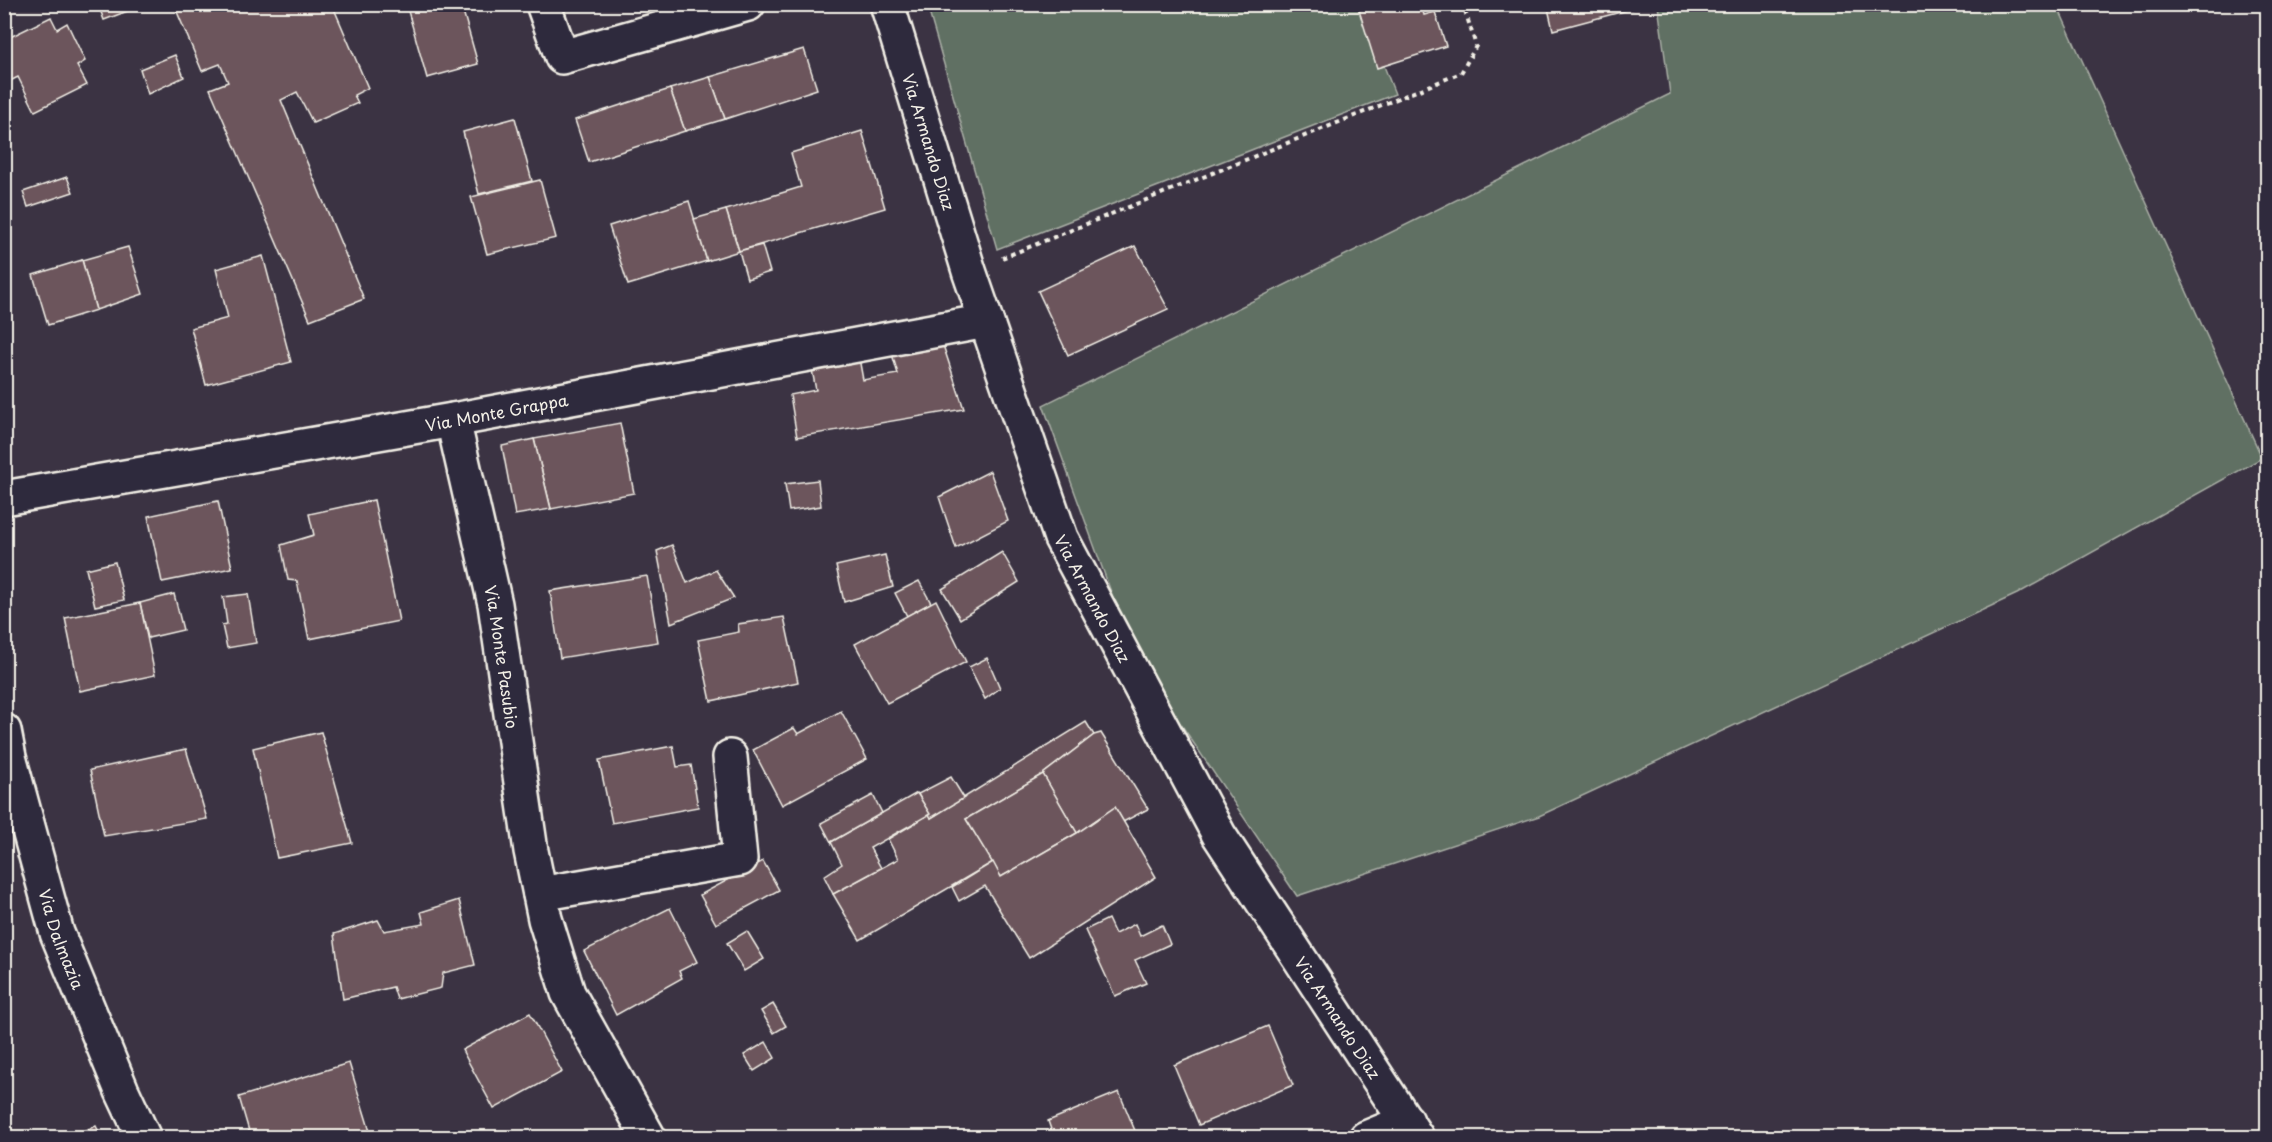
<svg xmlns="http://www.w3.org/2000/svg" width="2272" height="1142" viewBox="0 0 2272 1142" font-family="'Playpen Sans',sans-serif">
<rect width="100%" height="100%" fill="#3b3343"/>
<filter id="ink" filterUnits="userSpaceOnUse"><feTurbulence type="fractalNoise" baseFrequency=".0167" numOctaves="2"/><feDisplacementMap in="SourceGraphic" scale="12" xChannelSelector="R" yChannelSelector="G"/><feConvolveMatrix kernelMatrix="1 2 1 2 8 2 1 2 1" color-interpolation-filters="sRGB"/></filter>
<g filter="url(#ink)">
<g fill="#616f64" stroke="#aab0a6" stroke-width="1.5">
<path d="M927 5H1360L1395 94 997 249Z"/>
<path d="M2057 5 2262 458 2017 594 1539 816 1297 896 1176 717 1115 603 1043 405 1670 94 1658 5Z"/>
</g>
<g fill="#6c555c" stroke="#f4f1e8" stroke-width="1.5">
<path d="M98 4H146L104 20Z"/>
<path d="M179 4H332L368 88 354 95 358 103 313 123 297 92 281 100 364 299 310 320 210 89 228 82 220 64 202 71 175 7Z"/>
<path d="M406 4H461L478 64 427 78Z"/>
<path d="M1357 4H1421L1424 15 1435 12 1446 46 1377 68Z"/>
<path d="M1547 4H1647V5L1553 30Z"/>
<path d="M51 17 57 29 67 23 85 61 77 66 87 85 35 111 18 77 4 84V40Z"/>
<path d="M804 49 817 89 725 119 710 77Z"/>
<path d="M175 55 184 77 148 94 140 69Z"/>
<path d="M710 77 725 119 685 131 670 89Z"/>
<path d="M670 89 685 131 589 162 575 120Z"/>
<path d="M515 118 532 181 479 194 463 132Z"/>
<path d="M862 131 885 208 739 251 726 210 801 187 791 153Z"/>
<path d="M67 177 73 192 28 207 23 192Z"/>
<path d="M540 180 556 238 487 254 471 197Z"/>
<path d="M689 201 707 261 628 285 609 226Z"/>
<path d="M726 210 739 251 707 261 694 219Z"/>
<path d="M762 245 770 272 747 279 739 251Z"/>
<path d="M1135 246 1168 309 1068 355 1038 291Z"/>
<path d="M128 247 143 294 96 310 82 260Z"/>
<path d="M263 256 291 362 206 385 191 328 228 318 216 269Z"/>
<path d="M82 260 96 310 48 325 33 275Z"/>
<path d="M943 345 964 409 797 437 790 395 816 390 811 365 859 358 863 380 898 374 892 354Z"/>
<path d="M620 423 634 493 551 509 534 439Z"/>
<path d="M534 439 551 509 515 515 502 446Z"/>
<path d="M990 471 1008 521 956 548 939 497Z"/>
<path d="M818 480 821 506 789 511 785 484Z"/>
<path d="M374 500 399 621 309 639 297 581 288 580 281 545 314 535 309 514Z"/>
<path d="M218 501 232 568 162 582 148 516Z"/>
<path d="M672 545 687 583 716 570 734 598 671 623 657 551Z"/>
<path d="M1002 552 1019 582 960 619 942 589Z"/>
<path d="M885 555 893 587 844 602 836 566Z"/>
<path d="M115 562 124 600 95 606 86 569Z"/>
<path d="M647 576 658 642 560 658 550 591Z"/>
<path d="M919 581 931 603 907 616 895 593Z"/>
<path d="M174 594 183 630 148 638 140 603Z"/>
<path d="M248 594 256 643 227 648 222 625 227 624 223 597Z"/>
<path d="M936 600 966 662 887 703 855 644Z"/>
<path d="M140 603 155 675 80 691 65 618Z"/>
<path d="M784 617 798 682 711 701 698 640 739 632 738 624Z"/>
<path d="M987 658 1000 688 985 699 969 667Z"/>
<path d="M841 711 867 759 782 805 753 750 794 728 798 734Z"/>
<path d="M1086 722 1094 735 1043 774 966 819 993 862 860 940 833 894 898 859 888 839 930 814 931 818Z"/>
<path d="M321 732 352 843 277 858 253 748Z"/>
<path d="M1101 733 1148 809 1123 822 1115 807 1077 833 1043 774 1094 735Z"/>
<path d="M673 746 677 767 691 765 698 807 612 823 599 760Z"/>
<path d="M186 749 207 819 104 836 90 770Z"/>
<path d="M1043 774 1077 833 1001 877 966 819Z"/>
<path d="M951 777 964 798 931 818 918 794Z"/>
<path d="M917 793 930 814 870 848 881 868 833 894 824 876 842 864 831 842Z"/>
<path d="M873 795 882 813 831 842 821 823Z"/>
<path d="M1115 807 1156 877 1029 958 985 886 959 901 952 887 993 862 1001 877 1077 833Z"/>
<path d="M763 861 779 890 716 924 700 895Z"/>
<path d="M459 900 475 965 443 973 441 988 397 999 393 987 343 999 334 934 378 920 384 931 424 924 421 912Z"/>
<path d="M670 908 697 962 679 971 682 978 616 1015 584 951Z"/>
<path d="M1108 919 1115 934 1135 924 1140 936 1162 925 1170 944 1135 960 1146 983 1115 996 1085 930Z"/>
<path d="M747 931 764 959 744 971 727 943Z"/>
<path d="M773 1004 786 1026 774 1033 761 1011Z"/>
<path d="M530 1013 562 1072 494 1109 462 1050Z"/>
<path d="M1268 1026 1293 1085 1199 1125 1174 1065Z"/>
<path d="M766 1042 775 1058 754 1071 744 1055Z"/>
<path d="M349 1063 372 1138H251L239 1097Z"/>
<path d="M1119 1092 1138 1138H1054L1048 1121Z"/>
<path d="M96 1126 102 1138H67Z"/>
</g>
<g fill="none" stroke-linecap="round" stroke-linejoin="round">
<g stroke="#f4f1e8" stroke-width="38">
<g id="street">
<path d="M543 4 562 57 748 4"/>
<path id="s1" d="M887 4 969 271 1061 538 1219 835 1417 1138"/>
<path id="s2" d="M453 420 495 604 531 851 545 919 568 993 649 1138"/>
<path id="s3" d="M4 498 453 420 986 321"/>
<path id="s4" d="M4 731 9 757 57 933 122 1091 144 1138"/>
<path d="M540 894 740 859 730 757"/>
<path d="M1366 1138 1407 1121"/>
</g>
</g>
<path stroke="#f4f1e8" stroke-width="4" stroke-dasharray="4.5 4.5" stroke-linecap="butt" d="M1002 258 1461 73 1476 46 1463 4"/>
<use href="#street" stroke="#2f2a3d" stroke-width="33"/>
</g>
</g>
<g text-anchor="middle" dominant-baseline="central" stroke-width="6" stroke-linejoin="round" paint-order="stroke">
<g font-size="16" fill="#f4f1e8" stroke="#2f2a3d">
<text stroke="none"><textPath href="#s1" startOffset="144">Via Armando Diaz</textPath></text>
<text stroke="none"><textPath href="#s3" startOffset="500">Via Monte Grappa</textPath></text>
<text stroke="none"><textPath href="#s1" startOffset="630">Via Armando Diaz</textPath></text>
<text stroke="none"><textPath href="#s2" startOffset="242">Via Monte Pasubio</textPath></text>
<text stroke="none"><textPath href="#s4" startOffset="216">Via Dalmazia</textPath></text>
<text stroke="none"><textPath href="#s1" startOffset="1116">Via Armando Diaz</textPath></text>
</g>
</g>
<rect width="2272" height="1142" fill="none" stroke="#2f2a3d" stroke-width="24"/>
<rect x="12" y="12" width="2248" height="1118" fill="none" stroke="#f4f1e8" stroke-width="2" filter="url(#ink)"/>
</svg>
